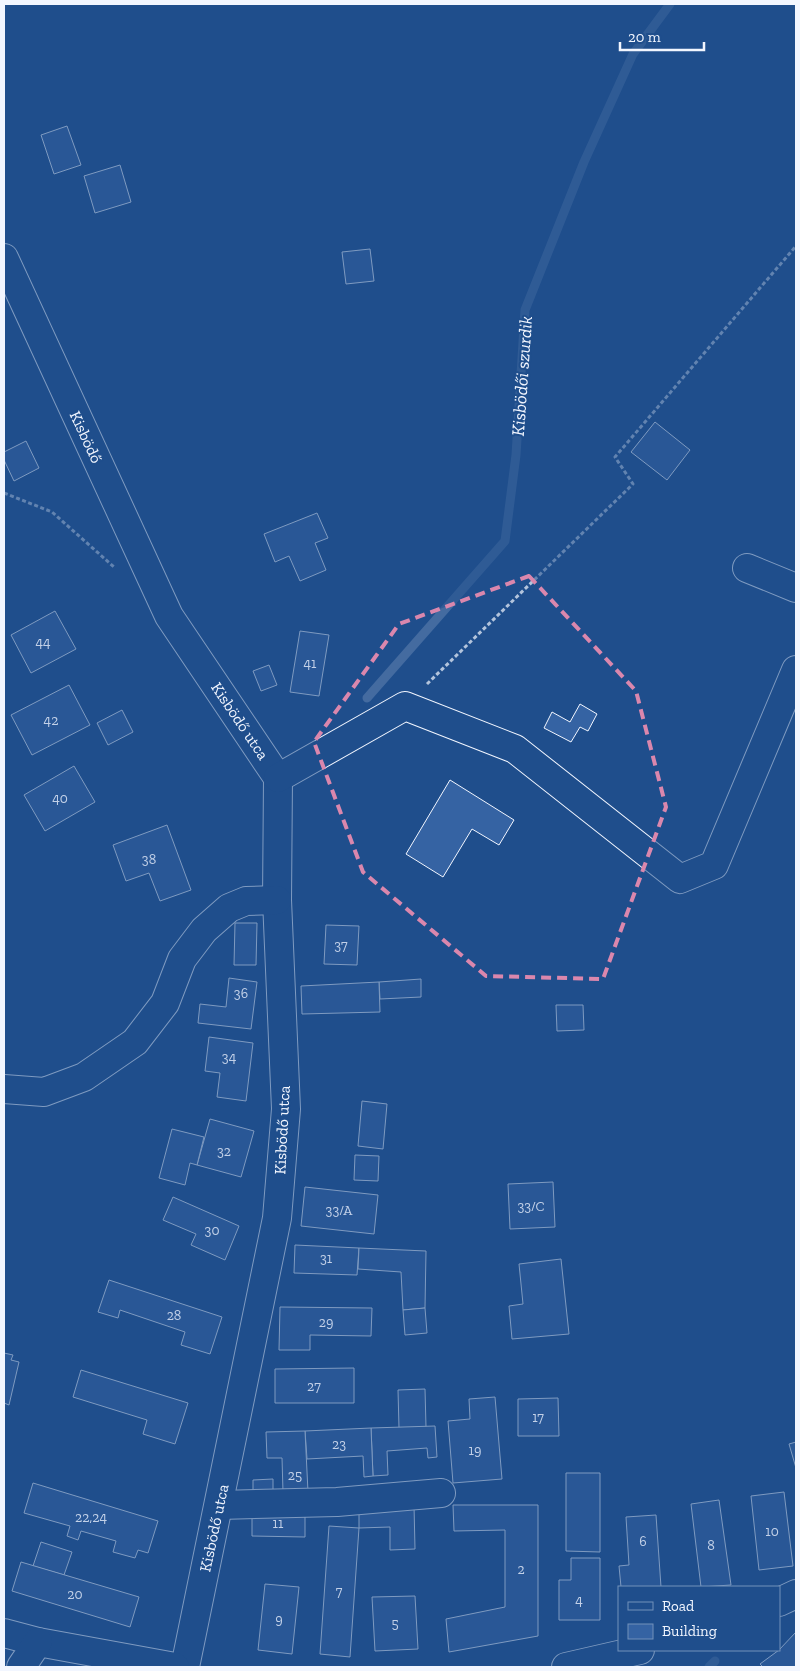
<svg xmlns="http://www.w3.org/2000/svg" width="800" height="1671" viewBox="0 0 800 1671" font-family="'Zilla Slab',serif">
<rect width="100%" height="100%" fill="#1f4e8c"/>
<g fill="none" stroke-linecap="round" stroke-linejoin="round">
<g stroke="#446ba0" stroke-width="9">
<path d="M367 698 505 541 516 455 525 310 584 162 633 54 670 4"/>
<path d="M709 1667 715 1661"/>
</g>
</g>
<g fill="#3563a3" stroke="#f2f6ff">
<path d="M67 126 81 165 54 174 41 135Z"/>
<path d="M120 165 131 202 95 213 84 176Z"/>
<path d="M370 249 374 281 346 284 342 252Z"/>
<path d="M655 422 690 450 667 480 631 452Z"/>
<path d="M26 441 39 468 14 481 4 460V452Z"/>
<path d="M317 513 328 538 315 543 326 570 300 581 289 556 275 562 264 534Z"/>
<path d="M55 611 76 649 31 673 11 635Z"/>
<path d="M300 631 329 635 319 696 290 692Z"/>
<path d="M269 665 277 685 261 691 253 671Z"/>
<path d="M69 685 90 725 32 755 11 715Z"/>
<path d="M580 704 597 714 588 731 580 727 571 742 544 728 552 712 570 722Z"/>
<path d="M122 710 133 732 108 745 97 723Z"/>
<path d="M74 766 95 802 45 831 24 795Z"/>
<path d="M450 780 514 820 499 845 472 829 443 877 406 854Z"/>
<path d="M167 825 191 890 160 901 149 873 126 881 113 845Z"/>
<path d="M235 923H257L256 965H234Z"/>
<path d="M326 925 359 926 357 965 324 964Z"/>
<path d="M229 978 257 982 251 1029 198 1023 200 1004 226 1007Z"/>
<path d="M421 979V997L380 999 379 982Z"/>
<path d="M379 982 380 1012 302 1014 301 986Z"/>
<path d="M556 1005H583L584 1030 557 1031Z"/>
<path d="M209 1037 253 1043 246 1101 217 1097 220 1073 205 1071Z"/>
<path d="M362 1101 387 1104 383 1149 358 1146Z"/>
<path d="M210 1119 254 1131 241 1177 197 1165Z"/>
<path d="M172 1129 204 1137 197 1165 190 1163 185 1185 159 1178Z"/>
<path d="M355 1155 379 1156 378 1181 354 1180Z"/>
<path d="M553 1182 555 1227 510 1229 508 1184Z"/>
<path d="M305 1187 378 1195 374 1234 301 1226Z"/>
<path d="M173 1197 239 1226 225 1260 191 1245 196 1234 163 1220Z"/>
<path d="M295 1245 359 1248 357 1275 294 1273Z"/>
<path d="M359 1248 426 1251 425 1308 403 1310 401 1272 358 1269Z"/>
<path d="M561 1259 569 1334 512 1339 509 1306 523 1304 519 1264Z"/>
<path d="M109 1280 222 1317 210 1354 181 1345 185 1332 120 1310 118 1318 98 1312Z"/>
<path d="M280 1307 372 1308 371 1336 310 1335V1350H279Z"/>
<path d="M425 1308 427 1333 405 1335 403 1310Z"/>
<path d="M4 1353 13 1355 11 1360 19 1362 9 1405 4 1403Z"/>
<path d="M354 1368V1403H275V1369Z"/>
<path d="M81 1370 188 1403 175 1444 143 1434 147 1420 73 1397Z"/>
<path d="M425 1389 426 1427 399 1428 398 1390Z"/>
<path d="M495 1397 502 1479 453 1483 448 1421 470 1419 469 1399Z"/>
<path d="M558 1398 559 1436H518V1399Z"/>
<path d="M435 1426 437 1457 428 1458 427 1448 387 1451 388 1475 373 1476 371 1428Z"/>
<path d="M371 1428 373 1476 364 1477 363 1456 307 1459 305 1431Z"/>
<path d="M305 1431 308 1492H283L282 1458H267L266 1432Z"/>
<path d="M796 1442V1468L789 1444Z"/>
<path d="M566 1473H600V1552L566 1551Z"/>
<path d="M273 1479V1494L253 1495V1480Z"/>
<path d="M33 1483 158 1521 148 1553 138 1550 135 1558 113 1552 116 1541 81 1531 78 1540 67 1536 70 1526 24 1513Z"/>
<path d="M784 1492 793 1566 759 1570 751 1496Z"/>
<path d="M719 1500 731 1585 701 1587 691 1504Z"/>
<path d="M414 1505 415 1549 390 1550V1527L359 1528V1507Z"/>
<path d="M453 1505H538V1636L449 1652 446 1619 505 1607V1530L454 1531Z"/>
<path d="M252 1510H305V1537L252 1536Z"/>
<path d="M656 1515 661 1587H621L619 1566 629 1565 626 1517Z"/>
<path d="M329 1526 359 1528 350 1657 320 1654Z"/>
<path d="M41 1542 72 1552 64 1575 33 1566Z"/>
<path d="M571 1558H600V1620H559V1580H571Z"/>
<path d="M21 1562 139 1597 130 1627 12 1591Z"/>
<path d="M265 1584 299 1587 292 1654 258 1650Z"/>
<path d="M415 1596 418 1649 375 1651 372 1597Z"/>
<path d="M796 1632V1667H763L760 1664 779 1650Z"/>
</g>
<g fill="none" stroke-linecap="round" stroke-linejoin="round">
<g stroke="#f2f6ff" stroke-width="30">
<g id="minor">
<path d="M4 258 169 616 278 778 277 900 286 1109 277 1218 185 1667"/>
<path d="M747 568 796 588"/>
<path d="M278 778 405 706 515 749 680 879 714 865 796 670"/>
<path d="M4 1089 44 1092 84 1077 135 1042 165 1003 182 959 204 930 229 908 246 901 277 900"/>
<path d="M219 1505 337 1502 441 1493"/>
<path d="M779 1602 796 1594"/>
<path d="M4 1633 38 1642 175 1667"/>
<path d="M21 1667 38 1642"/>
<path d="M566 1667 640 1650"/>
</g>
</g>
<g stroke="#b3c4dc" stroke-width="3" stroke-dasharray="4 2.5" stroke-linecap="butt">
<path d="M4 493 52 512 114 567"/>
<path d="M427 684 633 484 615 457 796 246"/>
</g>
<use href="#minor" stroke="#1f4e8c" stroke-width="28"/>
</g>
<path d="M0 0H800V1671H0ZM529 576 636 691 666 807 603 979 486 976 363 872 314 742 399 624Z" fill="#1f4e8c" fill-opacity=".55" fill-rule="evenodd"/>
<path fill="none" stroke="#da87ad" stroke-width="4" stroke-dasharray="10 6" stroke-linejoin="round" d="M529 576 636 691 666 807 603 979 486 976 363 872 314 742 399 624Z"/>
<g text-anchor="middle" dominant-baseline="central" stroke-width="4" stroke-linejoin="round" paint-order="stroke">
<g font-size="14" fill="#c3d1e8">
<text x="43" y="642">44</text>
<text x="310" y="663">41</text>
<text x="51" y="720">42</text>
<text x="60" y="798">40</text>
<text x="149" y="859">38</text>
<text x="341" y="945">37</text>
<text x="241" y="993">36</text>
<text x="229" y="1057">34</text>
<text x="224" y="1151">32</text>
<text x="531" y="1206">33/C</text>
<text x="339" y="1210">33/A</text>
<text x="212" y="1230">30</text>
<text x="326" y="1258">31</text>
<text x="174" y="1315">28</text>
<text x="326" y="1322">29</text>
<text x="314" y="1386">27</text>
<text x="538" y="1417">17</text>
<text x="339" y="1444">23</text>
<text x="475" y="1450">19</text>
<text x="295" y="1475">25</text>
<text x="91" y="1517">22,24</text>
<text x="278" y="1523">11</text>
<text x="772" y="1531">10</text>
<text x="643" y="1541">6</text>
<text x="711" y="1545">8</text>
<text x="521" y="1569">2</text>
<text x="339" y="1591">7</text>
<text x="75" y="1594">20</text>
<text x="579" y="1600">4</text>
<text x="279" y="1619">9</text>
<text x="395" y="1623">5</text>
</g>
<g font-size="16" fill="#f2f6ff" stroke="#1f4e8c">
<text transform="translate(86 437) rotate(65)">Kisbödő</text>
<text transform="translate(240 721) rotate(56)">Kisbödő utca</text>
<text transform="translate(282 1130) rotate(-87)">Kisbödő utca</text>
<text transform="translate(214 1528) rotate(-78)">Kisbödő utca</text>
</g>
<g font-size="18" font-style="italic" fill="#f2f6ff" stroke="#1f4e8c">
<text transform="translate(522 376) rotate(-86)">Kisbödői szurdik</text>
</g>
</g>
<rect width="800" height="1671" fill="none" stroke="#f2f6ff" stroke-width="10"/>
<rect x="618" y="1586" width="162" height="65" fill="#1f4e8c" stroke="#7391ba"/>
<rect x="628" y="1602" width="25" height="8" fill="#1f4e8c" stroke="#7391ba"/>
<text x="662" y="1611" font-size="15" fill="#f2f6ff">Road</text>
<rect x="628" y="1624" width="25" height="15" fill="#3563a3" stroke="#7391ba"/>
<text x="662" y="1636" font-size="15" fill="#f2f6ff">Building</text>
<path d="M620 42v8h84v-8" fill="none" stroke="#f2f6ff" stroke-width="2.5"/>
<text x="628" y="42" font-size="15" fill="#f2f6ff" stroke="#1f4e8c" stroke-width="4" paint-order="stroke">20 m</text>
</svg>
